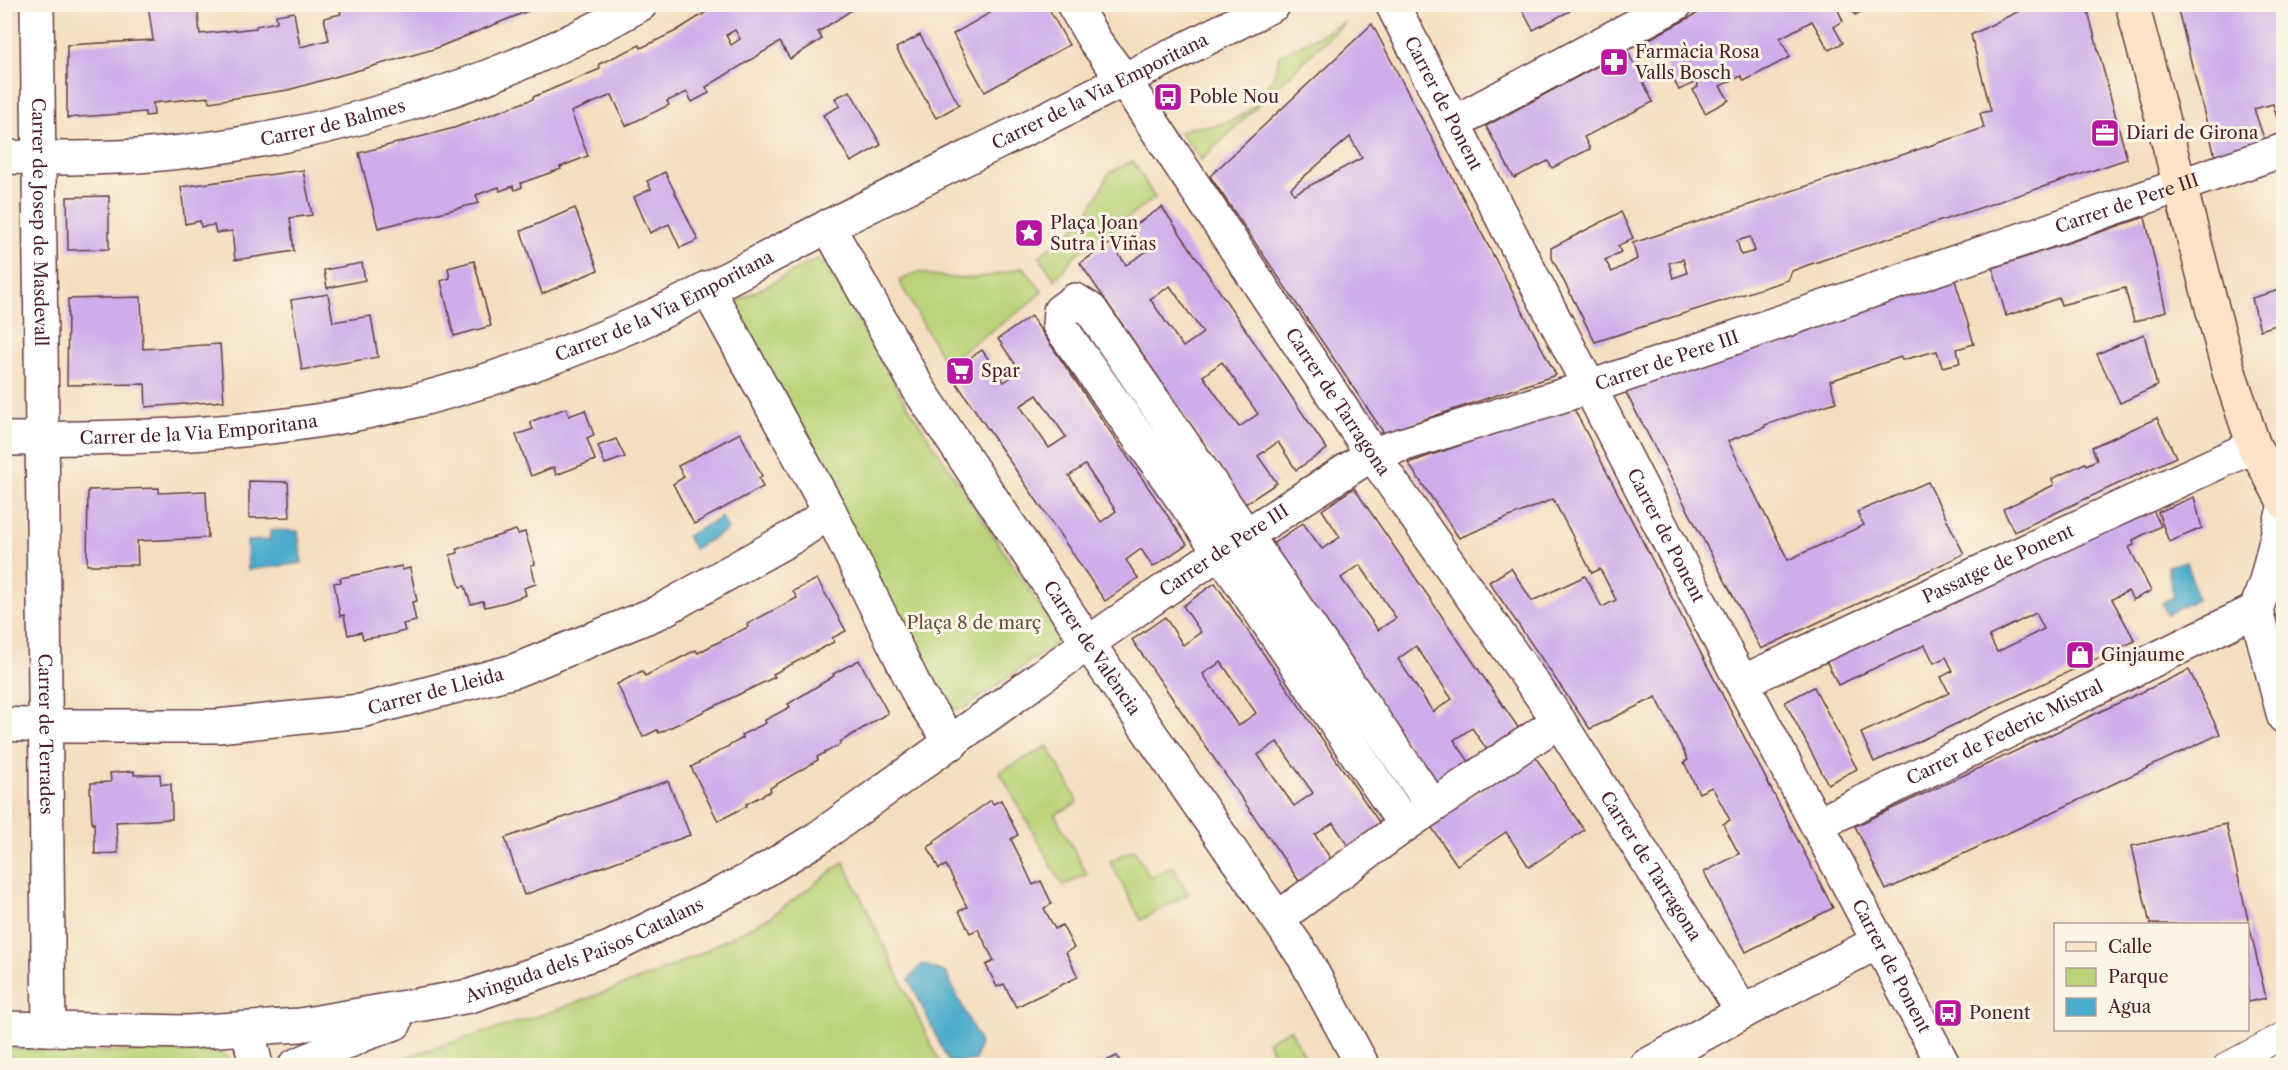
<svg xmlns="http://www.w3.org/2000/svg" width="2288" height="1070" viewBox="0 0 2288 1070" font-family="'Libre Caslon Text',serif">
<rect width="100%" height="100%" fill="#fcf5e5"/>
<filter id="ink" filterUnits="userSpaceOnUse"><feTurbulence type="fractalNoise" baseFrequency=".0167" numOctaves="2"/><feDisplacementMap in="SourceGraphic" scale="12" xChannelSelector="R" yChannelSelector="G"/><feConvolveMatrix kernelMatrix="1 2 1 2 8 2 1 2 1" color-interpolation-filters="sRGB"/></filter>
<filter id="wash" filterUnits="userSpaceOnUse"><feTurbulence type="fractalNoise" baseFrequency=".008" numOctaves="4" result="noise"/><feDisplacementMap in="SourceGraphic" scale="24" xChannelSelector="R" yChannelSelector="G"/><feGaussianBlur stdDeviation="1.35" result="paint"/><feColorMatrix in="noise" values="0 0 0 0 0 0 0 0 0 0 0 0 0 0 0 0 0 1.4 0 .05"/><feComposite in="paint" operator="in"/></filter>
<g filter="url(#wash)">
<rect width="100%" height="100%" fill="#f4dec0"/>
<g fill="#bad378" stroke="#827952" stroke-width="1.5">
<path d="M1345 22 1201 160 1180 132C1191 125 1200 128 1212 126 1249 120 1273 92 1279 56Z"/>
<path d="M1133 161 1155 198 1075 255 1055 280 1039 256C1076 231 1091 214 1109 173Z"/>
<path d="M817 259 825 263 902 397 1058 634 1059 640 1056 643 965 708 953 709 946 700 873 572 737 309 736 303 740 300Z"/>
<path d="M1023 267 1042 291 1024 308 945 363 899 281 918 272C958 282 984 280 1023 267Z"/>
<path d="M1048 746 1078 802 1055 815 1087 874 1063 886 1000 772Z"/>
<path d="M1134 849 1150 878 1173 866 1188 894 1141 920 1110 861Z"/>
<path d="M844 862 941 1065H379L548 1013 654 974 695 956 770 917Z"/>
<path d="M1290 1029 1310 1065H1280L1267 1041Z"/>
<path d="M5 1048 67 1052 211 1051C220 1053 230 1054 231 1065H5Z"/>
</g>
<g fill="#4caccb" stroke="#4b667b" stroke-width="1.5">
<path d="M722 517 728 530 694 549 687 536Z"/>
<path d="M270 530 298 531 302 563 248 570 247 541 270 540Z"/>
<path d="M2187 561 2197 599 2167 614 2162 603 2174 597 2167 566Z"/>
<path d="M922 964 946 973 980 1043 975 1060 949 1063 909 979Z"/>
</g>
<g id="blocks">
<g fill="#cdadea" fill-rule="evenodd">
<path d="M4 4H8L10 126H4Z"/>
<path d="M148 4H197L200 34 256 28V26L277 22 276 15 294 12 300 47 329 40 324 18 341 14 339 4H539L540 6 434 49 288 90 210 102 209 97 153 103 154 115 145 116V112L67 118V45L153 40Z"/>
<path d="M719 4H861L818 32 822 39 790 59 780 42 706 87 709 93 692 102 687 92 667 101 669 105 626 126 612 95 571 112 588 156 560 167 561 169 521 183 522 187 515 190 513 186 500 191 499 187 476 195 479 203 378 228 359 153 454 128 533 99V97L600 69 599 64 640 45 641 48 676 31ZM735 30 740 39 731 45 726 35Z"/>
<path d="M992 4H1009L1010 7 1015 4H1046L1069 45 985 92 953 34 995 10Z"/>
<path d="M1519 4H1576L1569 8 1570 11 1533 30Z"/>
<path d="M1715 4H1848L1838 10 1843 21 1834 27 1843 43 1829 50 1812 21 1780 38 1790 57 1744 81 1741 76 1720 86 1729 100 1705 113 1693 90 1698 87 1696 82 1679 90 1656 47 1642 55 1636 46Z"/>
<path d="M1850 4H1876L1855 15Z"/>
<path d="M2018 4H2086L2127 159 1808 265 1792 271 1788 280 1595 342 1551 256V248L1621 212 1633 238 1618 246 1621 252 1605 260 1612 272 1637 259 1633 243 1984 128 1980 113 1991 111 1971 35 2021 10ZM1750 237 1755 251 1741 255 1737 241ZM1683 259 1687 273 1673 278 1669 263Z"/>
<path d="M2189 4H2283V139L2273 104 2254 109 2265 141 2215 156 2178 10Z"/>
<path d="M1372 24 1556 375 1384 433 1210 176ZM1350 137 1362 158 1294 194 1291 188Z"/>
<path d="M920 35 959 105 936 118 896 48Z"/>
<path d="M1627 50 1653 102 1584 137 1590 149 1552 168 1548 161 1514 178 1486 126Z"/>
<path d="M850 91 881 145 851 162 823 115 840 106 835 98Z"/>
<path d="M303 170 312 215 290 218 294 251 235 260 232 231 216 233 214 225 201 227 200 221 185 224 181 187Z"/>
<path d="M665 172 698 240 680 248 669 224 650 233 634 197 651 189 647 181Z"/>
<path d="M109 196V249L68 250 67 197Z"/>
<path d="M1162 207 1327 449 1296 470 1278 442 1258 456 1277 483 1245 504 1080 263 1111 243 1126 265 1147 251 1131 228ZM1170 286 1203 333 1183 347 1150 299ZM1222 362 1258 414 1239 427 1203 376Z"/>
<path d="M575 208 598 270 542 294 521 231Z"/>
<path d="M2145 217 2166 311 2134 322 2125 288 2061 305 2059 298 2006 316 1993 268Z"/>
<path d="M474 261 491 326 454 336 441 281 450 278 448 268Z"/>
<path d="M362 263 365 280 327 288 324 270Z"/>
<path d="M1955 280 1974 344 1957 349 1960 363 1942 367 1937 351 1902 360 1901 357 1830 381 1836 402 1765 425V427L1728 441 1788 560 1864 525 1857 512 1928 482 1964 554 1761 649 1625 391Z"/>
<path d="M2283 289V323L2260 330 2252 298Z"/>
<path d="M328 294 333 322 371 316 378 357 302 370 291 300Z"/>
<path d="M141 297 143 349 220 344 224 401 146 407 145 384 67 385 68 299Z"/>
<path d="M1031 316 1187 544 1153 567 1141 549 1126 560 1138 578 1105 601 949 372 982 350 1004 382 1020 371 998 339ZM1037 395 1066 437 1049 448 1020 406ZM1085 465 1116 511 1101 522 1069 476Z"/>
<path d="M2144 334 2157 386 2120 403 2097 354Z"/>
<path d="M1573 407 1833 908 1746 952 1704 872 1739 854 1723 824 1730 820 1712 787 1699 793 1684 762 1688 760 1656 697 1590 729 1489 582 1511 568 1532 601 1585 576 1602 607 1616 600 1600 569 1592 573 1553 499 1459 538 1408 463Z"/>
<path d="M566 408 569 416 585 410 594 435 587 438 595 460 556 475 554 467 531 476 516 435 533 429 530 422Z"/>
<path d="M2157 418 2176 457 2014 532 2003 509 2054 485 2052 479 2085 463 2086 465 2097 460 2092 447Z"/>
<path d="M740 433 762 476 759 478 763 487 694 524 673 484 684 477 678 466Z"/>
<path d="M616 439 625 457 605 464 598 446Z"/>
<path d="M249 481 288 482 290 517 249 518Z"/>
<path d="M159 488V493L206 491 208 538 137 541 138 565H87L88 490Z"/>
<path d="M1354 488 1522 733 1490 754 1472 728 1454 740 1472 766 1439 789 1271 545 1303 523 1322 549 1340 537 1322 510ZM1360 565 1396 618 1378 630 1341 578ZM1416 646 1452 699 1433 712 1398 659Z"/>
<path d="M2194 497 2202 528 2169 542 2158 512Z"/>
<path d="M2151 506 2161 526 2133 540 2134 545 2129 547 2151 591 2133 600 2128 591 2112 599 2135 641 1874 762 1861 733 1949 693 1941 677 1953 671 1946 657 1934 663 1925 645 1838 685 1824 656ZM2036 613 2044 629 1997 652 1989 636Z"/>
<path d="M516 530 518 534 525 532 535 564 531 565 536 584 524 588 526 595 506 602 485 607 483 601 471 604 465 586 460 587 450 555 458 553 457 549Z"/>
<path d="M402 566V570L410 568 417 601 412 602 416 621 403 624 405 631 384 636 363 639 361 632 348 635 344 615 340 616 334 583 341 582 340 578Z"/>
<path d="M817 579 846 631 832 638 834 642 773 674 775 677 659 733 657 730 643 737 617 684 642 671 645 676 696 650 698 653 709 647 748 627 747 624 797 598 793 591Z"/>
<path d="M1215 583 1383 828 1351 850 1333 823 1315 835 1333 862 1301 884 1132 640 1165 617 1183 645 1201 632 1183 606ZM1221 662 1256 713 1238 726 1203 674ZM1277 742 1313 793 1294 806 1258 755Z"/>
<path d="M859 660 888 713 840 742 841 744 817 757 818 760 770 788 771 791 746 804 747 806 718 821 691 767 743 738 741 735 766 723 765 720 790 707 788 704 834 676 833 674Z"/>
<path d="M2189 670 2220 734 1886 890 1855 826Z"/>
<path d="M1814 687 1857 769 1828 784 1785 702Z"/>
<path d="M1534 755 1584 830 1529 867 1506 832 1457 865 1430 825Z"/>
<path d="M134 771V775L160 774 161 784H171L172 819 116 822 118 853 95 854 94 823 92 824 90 788H91V783L111 782 110 773Z"/>
<path d="M668 781 690 835 524 895 505 838Z"/>
<path d="M991 800 993 804 1001 800 1018 835 1011 839 1027 872 1033 885 1041 881 1052 904 1044 908 1055 929 1062 925 1074 948 1066 952 1078 977 1016 1007 1004 984 997 987 986 965 994 961 978 929 970 933 959 911 967 907 946 865 939 869 928 847 935 843 934 841Z"/>
<path d="M2226 824 2266 998 2248 1002V924H2150L2132 846Z"/>
<path d="M1117 1056 1122 1065H1097Z"/>
</g>
</g>
</g>
<g filter="url(#ink)">
<use href="#blocks" fill-opacity="0" stroke="#643c41" stroke-width="1.5"/>
<g fill="none" stroke-linecap="round" stroke-linejoin="round">
<g stroke="#643c41" stroke-width="28">
<path id="pedestrian" d="M2226 1066 2284 1035"/>
</g>
<g stroke="#643c41" stroke-width="36">
<g id="minor">
<path id="s1" d="M37 4 49 1029"/>
<path id="s2" d="M1073 4 1095 41 1124 80 1372 454 1559 721 1743 1012"/>
<path id="s3" d="M1392 4 1728 656 1944 1066"/>
<path d="M1453 123 1676 4"/>
<path id="s4" d="M4 157C52 158 102 159 150 155 314 141 498 87 641 4"/>
<path id="s5" d="M828 226 918 388 1088 643 1304 957 1363 1066"/>
<path d="M707 288 830 512 920 697 952 743"/>
<path id="s6" d="M4 439C139 438 274 436 406 403 485 384 563 355 638 323 705 293 768 256 833 224 980 151 1128 79 1274 4"/>
<path d="M2284 508 2266 581 2256 610 2284 717"/>
<path id="s7" d="M1742 682 2254 446"/>
<path id="s8" d="M4 724 46 726H218L361 711 514 671 659 612 796 535 830 512"/>
<path id="s9" d="M1818 824 2256 610"/>
<path d="M1405 825 1220 552 1059 325 1060 311 1075 300 1091 310 1433 806"/>
<path d="M1278 918 1405 825 1559 721"/>
<path id="s10" d="M4 1028 187 1032 300 1025 470 996 610 948 749 880 818 838 1088 643 1220 552 1372 454 1590 387 2284 150"/>
<path d="M248 1029 256 1066"/>
<path d="M295 1066 365 1034 395 1023"/>
<path d="M1646 1066 1743 1012 1878 942"/>
</g>
</g>
<g stroke="#643c41" stroke-width="36">
<path id="secondary" d="M2132 4 2229 372 2254 446 2284 502"/>
</g>
<use href="#pedestrian" stroke="#fff" stroke-width="26"/>
<use href="#minor" stroke="#fff" stroke-width="33"/>
<use href="#secondary" stroke="#fee4c6" stroke-width="33"/>
</g>
</g>
<defs>
<g id="pharmacy-square" transform="scale(1.5)"><rect x="-9" y="-9" width="18" height="18" rx="4" fill="#b5179e" stroke="#fcf5e5"/><path d="M-2-6h4v4h4v4h-4v4h-4v-4h-4v-4h4Z" fill="#fff"/></g>
<g id="bus-square" transform="scale(1.5)"><rect x="-9" y="-9" width="18" height="18" rx="4" fill="#b5179e" stroke="#fcf5e5"/><path d="M-5-6H5V4H4V6H2V4H-2V6H-4V4H-5ZM-3.5-4V0h7V-4ZM-3.5 1.2v1.5H-2V1.2ZM2 1.2v1.5H3.5V1.2Z" fill="#fff"/></g>
<g id="office-square" transform="scale(1.5)"><rect x="-9" y="-9" width="18" height="18" rx="4" fill="#b5179e" stroke="#fcf5e5"/><path d="M-6-3h4V-5.5h4V-3h4V5H-6ZM-1-4.5V-3h2v-1.5ZM-6 0V1H6V0Z" fill="#fff"/></g>
<g id="sight-square" transform="scale(1.5)"><rect x="-9" y="-9" width="18" height="18" rx="4" fill="#b5179e" stroke="#fcf5e5"/><path d="M0-6L1.8-2.2L6-1.7L2.9 1.2L3.7 5.4L0 3.3L-3.7 5.4L-2.9 1.2L-6-1.7L-1.8-2.2Z" fill="#fff"/></g>
<g id="supermarket-square" transform="scale(1.5)"><rect x="-9" y="-9" width="18" height="18" rx="4" fill="#b5179e" stroke="#fcf5e5"/><path d="M-6-5.5h2.5l.6 2H6L4.5 2H-2.5L-4.4-4H-6ZM-1.5 3.2a1.3 1.3 0 1 0 .1 0ZM3 3.2a1.3 1.3 0 1 0 .1 0Z" fill="#fff"/></g>
<g id="shop-square" transform="scale(1.5)"><rect x="-9" y="-9" width="18" height="18" rx="4" fill="#b5179e" stroke="#fcf5e5"/><path d="M-5-2.5h2.3a2.7 3.5 0 0 1 5.4 0H5L5.5 6h-11ZM-1.5-2.5h3a1.5 2.3 0 0 0-3 0Z" fill="#fff"/></g>
</defs>
<g fill-rule="evenodd">
<use href="#pharmacy-square" x="1614" y="62"/>
<use href="#bus-square" x="1168" y="97"/>
<use href="#office-square" x="2105" y="133"/>
<use href="#sight-square" x="1029" y="233"/>
<use href="#supermarket-square" x="960" y="371"/>
<use href="#shop-square" x="2080" y="655"/>
<use href="#bus-square" x="1948" y="1013"/>
</g>
<g text-anchor="middle" dominant-baseline="central" stroke-width="6" stroke-linejoin="round" paint-order="stroke">
<g font-size="18" fill="#4a1f2b" stroke="#fcf5e5" text-anchor="start">
<text x="1635" y="52">Farmàcia Rosa<tspan x="1635" dy="21">Valls Bosch</tspan></text>
<text x="1189" y="97">Poble Nou</text>
<text x="2126" y="133">Diari de Girona</text>
<text x="1050" y="223">Plaça Joan<tspan x="1050" dy="21">Sutra i Viñas</tspan></text>
<text x="981" y="371">Spar</text>
<text x="2101" y="655">Ginjaume</text>
<text x="1969" y="1013">Ponent</text>
</g>
<g font-size="18" fill="#4a1f2b" stroke="#fcf5e5">
<text stroke="none"><textPath href="#s6" startOffset="1167">Carrer de la Via Emporitana</textPath></text>
<text stroke="none"><textPath href="#s3" startOffset="112">Carrer de Ponent</textPath></text>
<text stroke="none"><textPath href="#s4" startOffset="332">Carrer de Balmes</textPath></text>
<text stroke="none"><textPath href="#s10" startOffset="2322">Carrer de Pere III</textPath></text>
<text stroke="none"><textPath href="#s1" startOffset="218">Carrer de Josep de Masdevall</textPath></text>
<text stroke="none"><textPath href="#s6" startOffset="681">Carrer de la Via Emporitana</textPath></text>
<text stroke="none"><textPath href="#s10" startOffset="1836">Carrer de Pere III</textPath></text>
<text stroke="none"><textPath href="#s2" startOffset="478">Carrer de Tarragona</textPath></text>
<text stroke="none"><textPath href="#s6" startOffset="195">Carrer de la Via Emporitana</textPath></text>
<text stroke="none"><textPath href="#s3" startOffset="598">Carrer de Ponent</textPath></text>
<text stroke="none"><textPath href="#s10" startOffset="1350">Carrer de Pere III</textPath></text>
<text stroke="none"><textPath href="#s7" startOffset="282">Passatge de Ponent</textPath></text>
<text stroke="none"><textPath href="#s5" startOffset="498">Carrer de València</textPath></text>
<text stroke="none"><textPath href="#s8" startOffset="435">Carrer de Lleida</textPath></text>
<text stroke="none"><textPath href="#s9" startOffset="208">Carrer de Federic Mistral</textPath></text>
<text stroke="none"><textPath href="#s1" startOffset="730">Carrer de Terrades</textPath></text>
<text stroke="none"><textPath href="#s2" startOffset="1038">Carrer de Tarragona</textPath></text>
<text stroke="none"><textPath href="#s10" startOffset="592">Avinguda dels Països Catalans</textPath></text>
<text stroke="none"><textPath href="#s3" startOffset="1084">Carrer de Ponent</textPath></text>
</g>
<g font-size="18" fill="#664c3e" stroke="#fcf5e5">
<text x="974" y="623">Plaça 8 de març</text>
</g>
</g>
<rect width="2288" height="1070" fill="none" stroke="#fcf5e5" stroke-width="24"/>
<rect x="2054" y="923" width="195" height="108" fill="#fcf5e5" stroke="#b59f9b" stroke-width="1.5"/>
<rect x="2066" y="942" width="30" height="9" fill="#fee4c6" stroke="#b59f9b" stroke-width="1.5"/>
<text x="2108" y="953" font-size="18" fill="#4a1f2b">Calle</text>
<rect x="2066" y="968" width="30" height="18" fill="#bad378" stroke="#b59f9b" stroke-width="1.5"/>
<text x="2108" y="983" font-size="18" fill="#4a1f2b">Parque</text>
<rect x="2066" y="998" width="30" height="18" fill="#4caccb" stroke="#b59f9b" stroke-width="1.5"/>
<text x="2108" y="1013" font-size="18" fill="#4a1f2b">Agua</text>
</svg>
